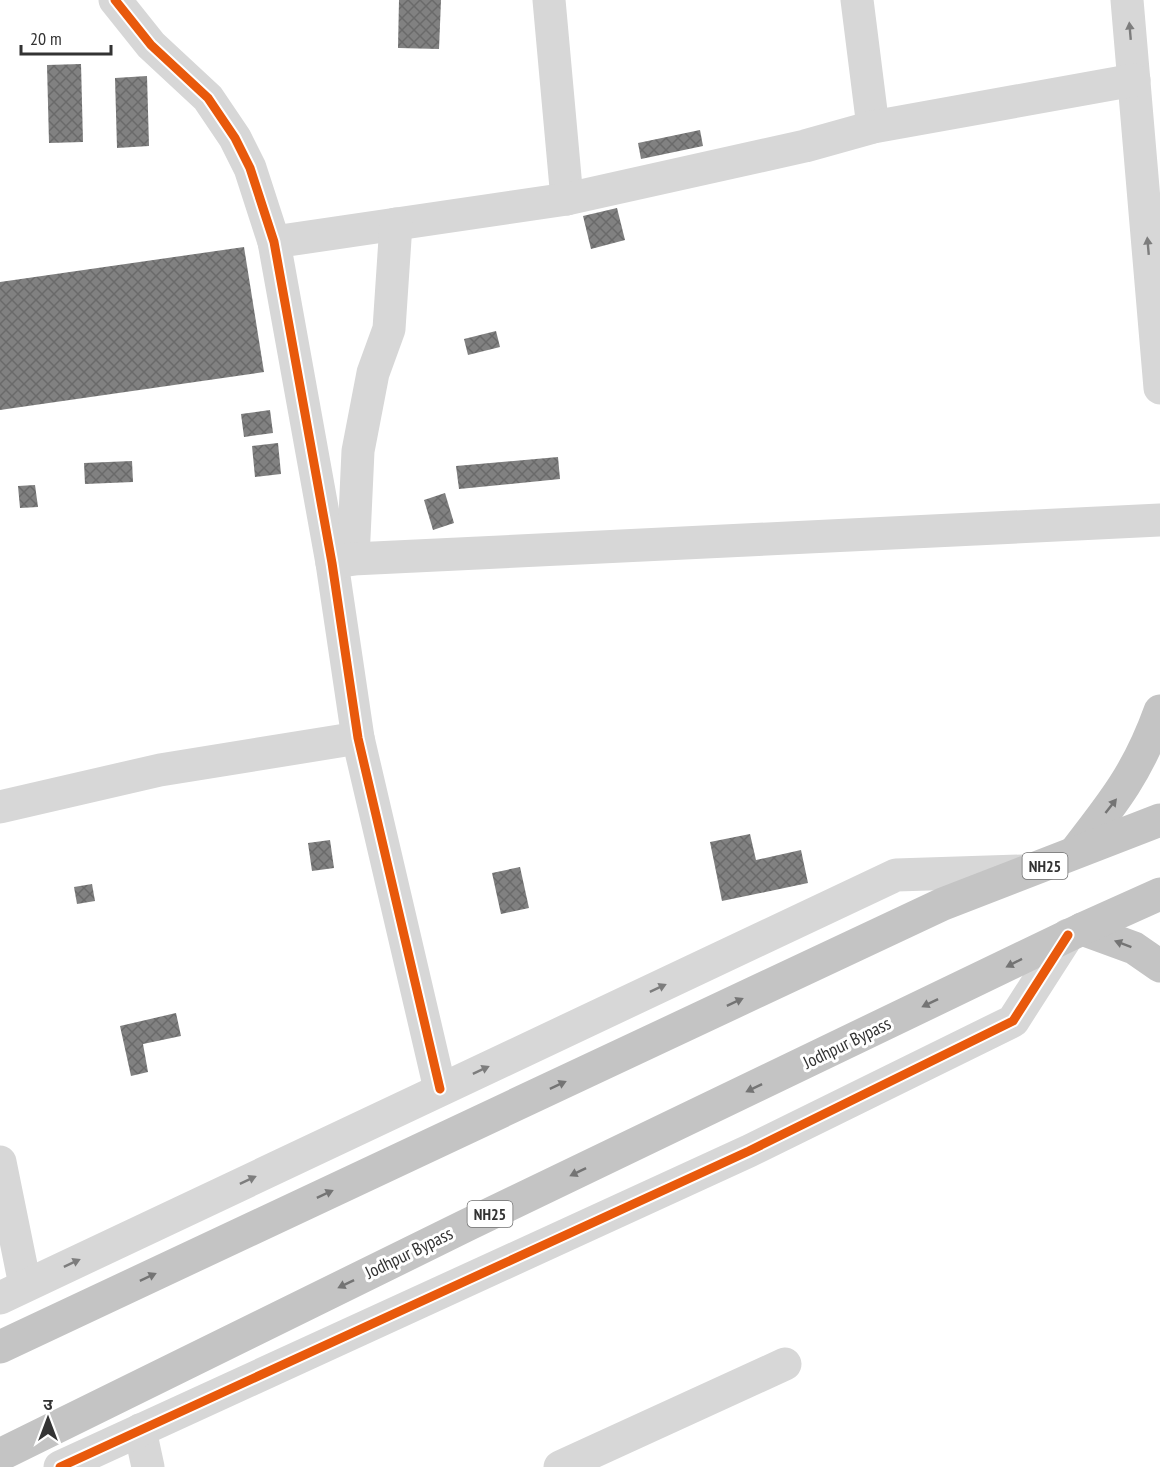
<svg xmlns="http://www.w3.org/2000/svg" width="1160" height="1467" font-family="'PT Sans Narrow','Noto Sans Devanagari',sans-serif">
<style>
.building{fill:url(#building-cross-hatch)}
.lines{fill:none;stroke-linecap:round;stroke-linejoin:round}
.minor{stroke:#d7d7d7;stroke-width:33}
.highway{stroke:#c4c4c4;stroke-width:33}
.cycleway-casing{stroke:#fff;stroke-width:13}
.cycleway{stroke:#e8590c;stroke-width:9}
.oneway{fill:#7d7d7d}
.oneway2{fill:#747474}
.labels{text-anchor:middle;stroke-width:6;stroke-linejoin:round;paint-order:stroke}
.shield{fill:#fff;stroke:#707070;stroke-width:1.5}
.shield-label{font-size:16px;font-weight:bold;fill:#333}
.street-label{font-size:18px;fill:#333;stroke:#fff}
</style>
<defs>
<pattern id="building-cross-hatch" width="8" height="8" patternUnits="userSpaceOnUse" patternTransform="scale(1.5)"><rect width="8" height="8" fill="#818181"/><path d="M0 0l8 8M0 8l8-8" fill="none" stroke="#6a6a6a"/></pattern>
</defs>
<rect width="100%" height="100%" fill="#fff"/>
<g class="building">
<path d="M399,0H441L439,49L398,48Z"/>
<path d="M81,64L83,142L49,143L47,65Z"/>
<path d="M147,76L149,146L117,148L115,78Z"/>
<path d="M700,130L703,146L641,159L638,143Z"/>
<path d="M617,208L625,240L591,249L583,216Z"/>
<path d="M244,247L264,372L0,410V282Z"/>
<path d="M496,331L500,347L468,355L464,339Z"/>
<path d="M270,410L273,433L244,437L241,414Z"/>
<path d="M278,443L281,474L255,477L252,446Z"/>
<path d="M558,457L560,479L459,489L456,466Z"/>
<path d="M132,461L133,482L85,484L84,463Z"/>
<path d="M35,485L38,507L20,508L18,486Z"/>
<path d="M445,493L454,523L433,530L424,500Z"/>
<path d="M750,834L756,860L801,850L808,883L722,901L710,842Z"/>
<path d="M330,840L334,868L312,871L308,843Z"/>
<path d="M520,867L529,908L501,914L492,873Z"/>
<path d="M92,884L95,901L77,904L74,887Z"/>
<path d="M176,1013L181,1036L143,1044L148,1072L131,1076L120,1026Z"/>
</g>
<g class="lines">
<g class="minor">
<path d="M115,0L151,45L208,98L235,138L250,168L274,242L332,563L358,738L440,1089"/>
<path d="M549,0L567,199"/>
<path d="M857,0L873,127"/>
<path d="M1127,0L1160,388"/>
<path d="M274,242L567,199L805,146L873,127L1134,80"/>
<path d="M353,559L358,451L373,373L389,329L396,224"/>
<path d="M332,563L353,559L1160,520"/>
<path d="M0,807L160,770L358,738"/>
<path d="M0,1162L25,1285"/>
<path d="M0,1298L896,875L1022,871"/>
<path d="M140,1430L148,1467"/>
<path d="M60,1467L749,1151L1013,1021L1068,935"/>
<path d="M560,1467L785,1364"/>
</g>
<g class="highway">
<path d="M1075,852C1114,802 1138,772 1160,711"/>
<path d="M1082,929L1134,948L1160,966"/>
<path d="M0,1347L943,904L1160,820"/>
<path d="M0,1455L467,1225L1082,929L1160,894"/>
</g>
<g class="cycleway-casing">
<g id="cycleway">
<path d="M115,0L151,45L208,98L235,138L250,168L274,242L332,563L358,738L440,1089"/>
<path d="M60,1467L749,1151L1013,1021L1068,935"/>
</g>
</g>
<use href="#cycleway" class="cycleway"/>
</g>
<defs><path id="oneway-solid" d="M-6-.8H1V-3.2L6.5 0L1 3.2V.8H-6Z" transform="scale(1.5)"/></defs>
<g class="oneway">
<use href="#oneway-solid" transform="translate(1130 31) rotate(-95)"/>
<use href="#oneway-solid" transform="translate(1148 246) rotate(-95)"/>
<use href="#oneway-solid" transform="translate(658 988) rotate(-25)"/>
<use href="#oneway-solid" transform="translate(481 1070) rotate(-25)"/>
<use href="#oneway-solid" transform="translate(248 1180) rotate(-25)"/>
<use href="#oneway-solid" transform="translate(72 1263) rotate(-25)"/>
</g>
<g class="oneway2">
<use href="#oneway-solid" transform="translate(1111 806) rotate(-52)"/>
<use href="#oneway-solid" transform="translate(1123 944) rotate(-159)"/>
<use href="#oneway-solid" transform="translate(1014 963) rotate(153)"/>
<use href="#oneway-solid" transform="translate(735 1002) rotate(-25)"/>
<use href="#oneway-solid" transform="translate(930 1003) rotate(154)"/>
<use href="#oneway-solid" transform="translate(558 1085) rotate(-25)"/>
<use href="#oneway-solid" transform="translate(754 1088) rotate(154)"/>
<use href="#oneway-solid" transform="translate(578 1172) rotate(154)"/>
<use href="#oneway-solid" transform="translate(325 1194) rotate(-25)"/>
<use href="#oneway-solid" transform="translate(148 1277) rotate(-25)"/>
<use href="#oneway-solid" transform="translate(346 1284) rotate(154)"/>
</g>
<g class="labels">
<g class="shield">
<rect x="1022.5" y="853" width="45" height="26" rx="4.5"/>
<rect x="467.5" y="1201" width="45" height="26" rx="4.5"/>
</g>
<g class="shield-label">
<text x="1045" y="872">NH25</text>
<text x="490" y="1220">NH25</text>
</g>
<g class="street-label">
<text transform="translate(847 1043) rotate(-26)" y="6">Jodhpur Bypass</text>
<text transform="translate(409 1253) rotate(-26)" y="6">Jodhpur Bypass</text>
</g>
</g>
<g transform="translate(48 1419)" stroke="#ffffff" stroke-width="4.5" paint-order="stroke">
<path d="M0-4.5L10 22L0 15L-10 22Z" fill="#333333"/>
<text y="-9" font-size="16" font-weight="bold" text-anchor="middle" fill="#333333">उ</text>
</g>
<path d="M21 45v9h90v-9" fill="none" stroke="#333333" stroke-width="3"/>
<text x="30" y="45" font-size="18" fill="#333333" stroke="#ffffff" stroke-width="4.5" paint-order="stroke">20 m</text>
</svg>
